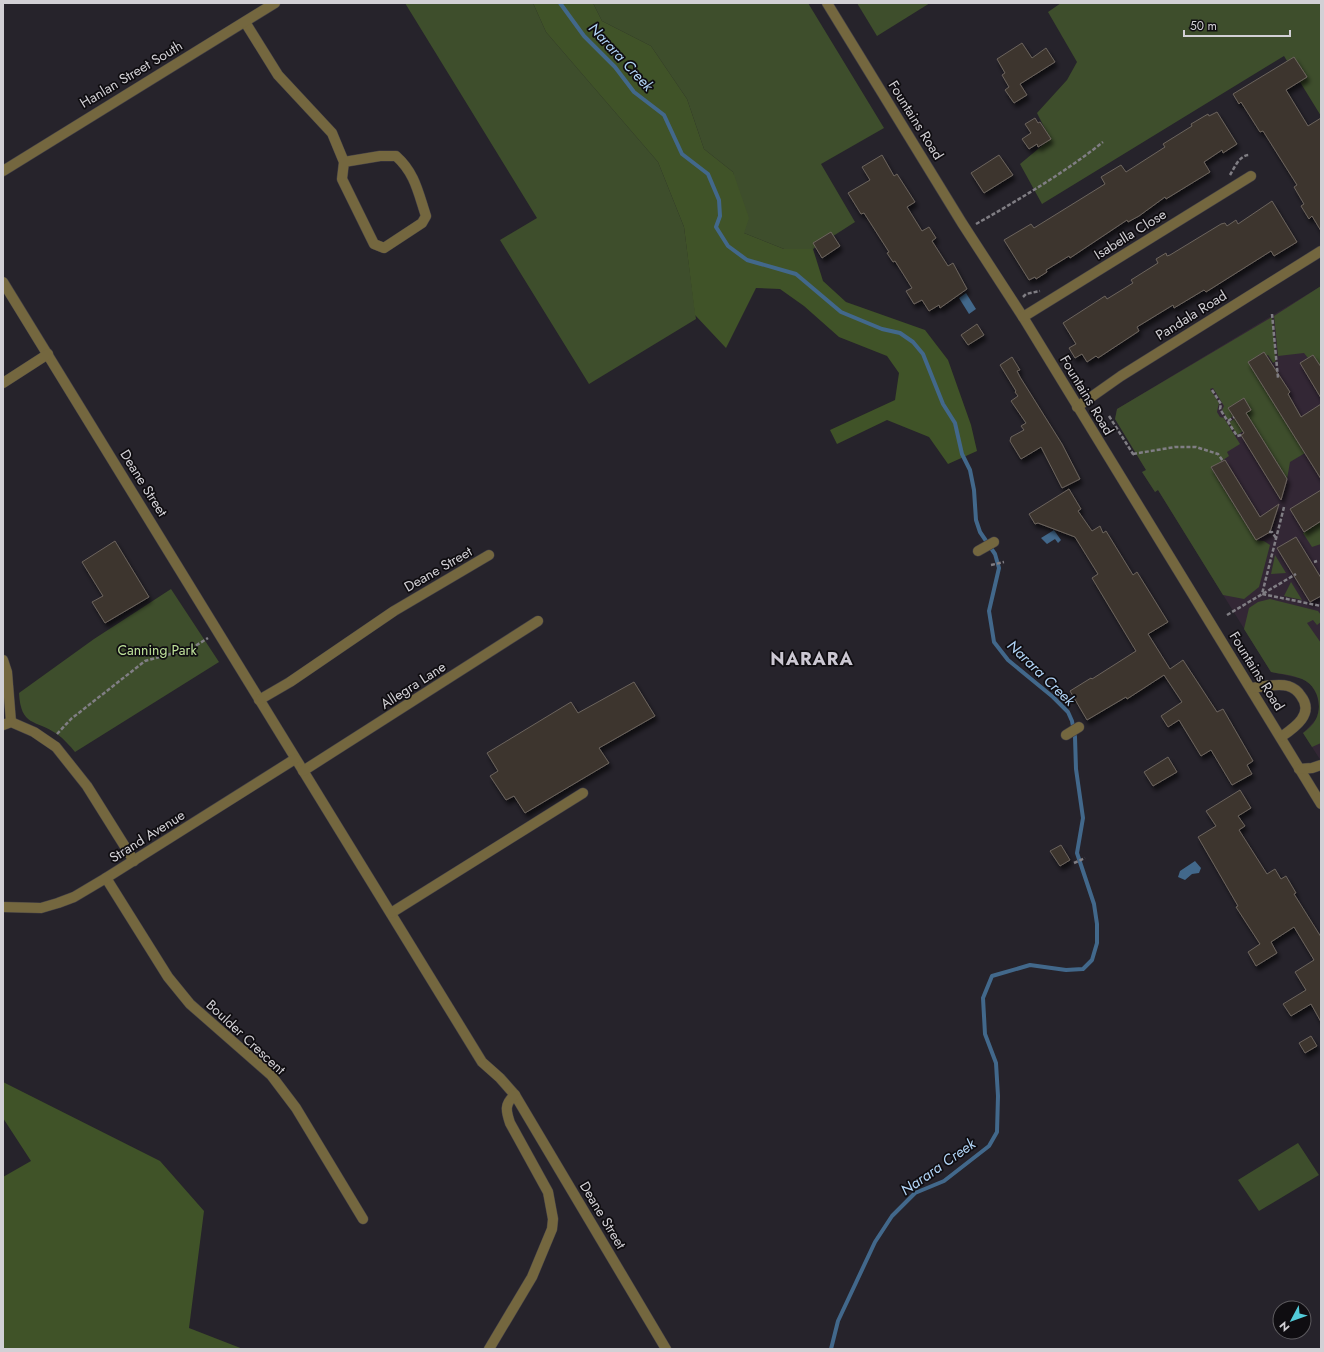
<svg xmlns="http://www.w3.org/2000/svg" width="1324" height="1352" font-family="Jost,sans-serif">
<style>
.education{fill:#332735}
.green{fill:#3e4e2c}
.forest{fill:#405328}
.water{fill:#42688b}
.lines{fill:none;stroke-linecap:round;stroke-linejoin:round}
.stream{stroke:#42688b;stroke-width:4}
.building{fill:#3c352f;stroke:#6c645d;filter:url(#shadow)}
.minor-casing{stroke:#423f46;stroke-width:11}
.path{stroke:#807e84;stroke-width:2.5;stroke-dasharray:4 2;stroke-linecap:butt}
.minor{stroke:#74673f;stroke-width:10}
.labels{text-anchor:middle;stroke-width:3.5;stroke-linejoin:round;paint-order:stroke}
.street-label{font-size:14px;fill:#d2d0d5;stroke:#0f0d11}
.park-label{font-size:14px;fill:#bfe29a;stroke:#0f0d11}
.water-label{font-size:15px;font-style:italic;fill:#b1d4f6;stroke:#0f0d11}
.district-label{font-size:18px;font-weight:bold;letter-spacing:1px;fill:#ccc8d2;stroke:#0f0d11}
</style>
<defs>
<filter id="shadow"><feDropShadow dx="2.5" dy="4.5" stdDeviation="2" flood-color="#0009"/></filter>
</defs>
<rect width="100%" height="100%" fill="#26232b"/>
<path class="education" d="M1321,286V761L1303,733L1317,718L1319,707L1317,695L1311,685L1303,679L1271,672L1158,490L1155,492L1142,472L1146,470L1115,419L1117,409Z"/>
<g class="green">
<path d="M405,3H533L546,32L658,162L684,227L696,319L589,384L500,240L537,218Z"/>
<path d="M593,3H808L884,128L821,164L855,222L813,249H784L744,233L733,172L704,149L687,99L651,46L602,21Z"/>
<path d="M857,3H930L877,36Z"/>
<path d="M1061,3H1321V116L1284,56L1042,204L1020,164L1050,139L1037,113L1067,80L1077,62L1048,12Z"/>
<path d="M1321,286V367L1313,355L1308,358L1304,353L1278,356L1274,316Z"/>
<path d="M1272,317L1276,361L1273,363L1268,355L1266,356L1264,352L1248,362L1305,453L1290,462L1287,479L1253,425L1237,435L1229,422L1251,410L1244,398L1228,408L1233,416L1228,420L1222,410L1224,406L1213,388L1210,389L1219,403L1217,412L1220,417L1224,418L1240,444L1227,452L1229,456L1211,468L1256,540L1264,541L1270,545L1259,587L1244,599L1223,595L1158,490L1155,492L1142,472L1146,470L1115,419L1117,409Z"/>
<path d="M1321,521V544L1312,547L1303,533Z"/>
<path d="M1275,555L1286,573L1271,574Z"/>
<path d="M1291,582L1302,600L1284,596Z"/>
<path d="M171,589L219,662L75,752C70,746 64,739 57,734C35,719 21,727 19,693L94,639Z"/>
<path d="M1270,599L1318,611L1321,615V622L1317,625L1313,620L1307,623L1321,643V743L1312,747L1303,733C1308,729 1313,725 1316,719C1323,705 1317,685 1302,679C1292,675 1281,674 1271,672L1244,629L1249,608L1258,602Z"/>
<path d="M1298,1143L1319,1175L1259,1211L1238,1180Z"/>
</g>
<g class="forest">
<path d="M533,3H593L602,21L651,46L687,99L704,149L733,172L749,218L744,233L784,249H813L823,281L846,302L925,330L948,360L971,425L977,451L948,464L929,437L887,420L837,444L830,430L895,400L899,373L887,356L839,337L804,306L780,289L756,288L726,348L695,315L684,227L658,162L546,32Z"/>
<path d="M3,1082L160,1161L204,1211L189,1328L243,1349H3V1177L31,1161L3,1118Z"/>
</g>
<g class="water">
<path d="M966,293L976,309L969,314L959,298Z"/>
<path d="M1054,530L1061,540L1058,543L1055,539L1047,544L1041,538Z"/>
<path d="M1195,861L1201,868L1199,873L1192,874L1185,880L1178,877L1180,871Z"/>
</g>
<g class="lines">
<path class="stream" d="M560,3L584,36L615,67L634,92L664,115L682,154L708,174L719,200L720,216L716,227L728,246L747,260L796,274L841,312L882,329L900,333L913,342L923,354L943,404L955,423L962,454L970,470L974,490L976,520L980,532L995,554L999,568L989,611L994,642L1008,660L1053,697L1068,712L1072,721L1075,737L1076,769L1083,818L1077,853L1094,904L1097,924V943L1092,960L1083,969L1066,970L1030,965L992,976L983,998L985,1034L996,1063L998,1096L997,1132L989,1146L944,1181L915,1193L892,1216L875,1242L838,1321L831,1349"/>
</g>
<g class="building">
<path d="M1022,43L1032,58L1046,48L1055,62L1020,84L1027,95L1014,103L1005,90L1009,87L1002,75L1005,73L997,59Z"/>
<path d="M1294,57L1307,77L1286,90L1308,126L1321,118V231L1312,216L1309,219L1301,206L1304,204L1294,187L1297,185L1263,131L1260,132L1241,102L1239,104L1233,94Z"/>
<path d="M1217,112L1237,144L1223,153L1222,150L1204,162L1210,172L1166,199L1165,197L1139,216L1128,222L1127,220L1070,258L1069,256L1046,270L1047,272L1036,279L1035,277L1029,280L1004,240L1031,224L1034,228L1105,184L1101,177L1121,165L1126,172L1165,147L1163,144L1192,126L1191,124L1208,114L1209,116Z"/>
<path d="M1035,118L1038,123L1040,122L1051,139L1038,147L1037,144L1029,149L1022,139L1031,133L1025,124Z"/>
<path d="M882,155L894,176L897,174L915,202L907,207L922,231L929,227L936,238L932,241L948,266L953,263L967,289L940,308L939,305L929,311L922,300L914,304L906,291L912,288L895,261L893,262L887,253L889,252L864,213L861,214L848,193L870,180L862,167Z"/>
<path d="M999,155L1013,175L984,193L971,173Z"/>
<path d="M1272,201L1297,242L1274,256L1271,251L1206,292L1204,290L1174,308L1173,305L1137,327L1139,331L1098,358L1096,356L1087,362L1082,354L1075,358L1069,348L1076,344L1063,323L1105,296L1107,299L1133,283L1131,280L1158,263L1156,259L1166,253L1167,256L1170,255L1221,224L1225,223L1227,226L1236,220L1238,224Z"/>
<path d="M831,232L840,246L822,258L813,243Z"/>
<path d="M977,324L984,335L968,345L961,335Z"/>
<path d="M1264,352L1290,392L1288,394L1301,417L1321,404V479L1248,362Z"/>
<path d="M1313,355L1321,367V398L1300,363Z"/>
<path d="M1012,357L1020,370L1017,371L1020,377L1062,444L1080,479L1062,488L1041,447L1021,459L1010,441L1011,437L1024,430L1021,426L1026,423L1011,401L1018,396L1015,392L1016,391L1000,365Z"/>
<path d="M1244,398L1251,410L1246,413L1287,479L1281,500L1241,435L1244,433L1228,408Z"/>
<path d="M1225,460L1260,517L1279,504L1270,532L1256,540L1211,467Z"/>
<path d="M1069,489L1081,509L1078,511L1092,531L1100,526L1103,533L1106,531L1133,575L1137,572L1168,622L1148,634L1170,669L1183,660L1217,712L1223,709L1253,761L1247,765L1252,774L1232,785L1211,750L1201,756L1179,720L1168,727L1161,716L1182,702L1164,675L1127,699L1126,697L1087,720L1070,691L1091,678L1092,679L1136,651L1092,578L1098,574L1075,537L1038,523L1035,524L1029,514Z"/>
<path d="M1321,490V521L1304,532L1290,509Z"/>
<path d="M1296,537L1321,578V596L1310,602L1277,548Z"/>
<path d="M115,541L149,597L105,623L92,602L103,596L82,562Z"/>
<path d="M634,682L655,716L599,748L609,763L525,813L514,796L506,800L490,776L498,771L487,753L571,702L578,713Z"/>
<path d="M1168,757L1177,772L1153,786L1144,772Z"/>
<path d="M1240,790L1251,808L1238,816L1245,826L1239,830L1267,874L1275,869L1281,879L1286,876L1296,893L1294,894L1321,937V1022L1311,1004L1291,1016L1283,1004L1306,990L1295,972L1314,960L1294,927L1271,942L1277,953L1256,966L1248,952L1260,944L1236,907L1238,906L1198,837L1216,826L1206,811Z"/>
<path d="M1061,845L1070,860L1060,866L1050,851Z"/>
<path d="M1311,1036L1317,1046L1305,1053L1299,1043Z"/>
</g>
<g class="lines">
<g class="minor-casing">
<g id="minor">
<path d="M827,3L962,223L1023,317L1321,804"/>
<path d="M245,22L278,75L332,133L344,162L342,179L374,244L384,248L422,223L426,216C418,192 415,173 396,156H380L344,162"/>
<path d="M3,171L275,3"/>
<path d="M3,282L482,1062L500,1078L515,1095L666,1349"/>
<path d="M1023,317L1251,176"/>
<path d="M3,383L48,354"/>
<path d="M1077,407L1121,376L1321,251"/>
<path d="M978,551L994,542"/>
<path d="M3,660L7,672L11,722"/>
<path d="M1251,688C1262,687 1277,683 1288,686C1294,688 1298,691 1301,696C1315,714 1294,728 1281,737"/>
<path d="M259,700L290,682L394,611L489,555"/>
<path d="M3,725L11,722L34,732L56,747L87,786L134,861"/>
<path d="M1066,735L1079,727"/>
<path d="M1299,769L1312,768L1321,765"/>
<path d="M303,771L538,621"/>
<path d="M106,878L168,977L190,1004L271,1075L296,1108L363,1219"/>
<path d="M3,907L41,908L58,903L74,897L106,878L295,759"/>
<path d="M391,913L583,793"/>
<path d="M489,1349L532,1277L552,1229L553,1219L548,1192L510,1123C506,1111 504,1104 515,1095"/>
</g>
</g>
<g class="path">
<path d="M1230,175C1235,167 1239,155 1250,155"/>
<path d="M976,224C1020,199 1064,173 1103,142"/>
<path d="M1023,297L1026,294L1040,291"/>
<path d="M1272,314L1278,378"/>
<path d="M1212,390L1221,404L1220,409L1237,436L1241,435"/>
<path d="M1109,416L1133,454L1131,456"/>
<path d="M1228,421L1234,417"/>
<path d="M1133,454L1175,447H1196L1218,454L1223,461"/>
<path d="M1284,507L1262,594L1321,606"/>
<path d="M1269,532H1272L1276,538"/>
<path d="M1314,562L1317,561"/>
<path d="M991,565L1004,562"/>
<path d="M1227,615L1296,574"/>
<path d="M57,734L71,719L145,661L192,648L208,638"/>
<path d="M1074,863L1085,858"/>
</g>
<use href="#minor" class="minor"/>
</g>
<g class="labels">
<g class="street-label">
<text transform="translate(131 74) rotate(-31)" y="5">Hanlan Street South</text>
<text transform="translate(916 120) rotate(58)" y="5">Fountains Road</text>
<text transform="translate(1130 234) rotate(-32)" y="5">Isabella Close</text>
<text transform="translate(1191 315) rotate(-32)" y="5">Pandala Road</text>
<text transform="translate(1087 395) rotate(59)" y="5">Fountains Road</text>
<text transform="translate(144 483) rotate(58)" y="5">Deane Street</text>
<text transform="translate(438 569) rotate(-30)" y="5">Deane Street</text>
<text transform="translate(1257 671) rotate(58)" y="5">Fountains Road</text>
<text transform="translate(413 685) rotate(-33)" y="5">Allegra Lane</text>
<text transform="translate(147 836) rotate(-32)" y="5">Strand Avenue</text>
<text transform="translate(246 1037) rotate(43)" y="5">Boulder Crescent</text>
<text transform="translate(603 1215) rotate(59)" y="5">Deane Street</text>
</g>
<g class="park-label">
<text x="157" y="655">Canning Park</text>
</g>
<g class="water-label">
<text transform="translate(621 57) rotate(47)" y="5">Narara Creek</text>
<text transform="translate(1041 673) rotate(44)" y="5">Narara Creek</text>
<text transform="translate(938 1167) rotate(-35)" y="5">Narara Creek</text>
</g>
<g class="district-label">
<text x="812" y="665">NARARA</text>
</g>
</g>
<rect width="1324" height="1352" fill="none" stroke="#d2d0d5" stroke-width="8"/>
<g transform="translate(1292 1320) rotate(229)"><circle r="19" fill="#0f0d11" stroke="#5d5b5f"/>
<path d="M0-3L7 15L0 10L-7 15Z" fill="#52cbd9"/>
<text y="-6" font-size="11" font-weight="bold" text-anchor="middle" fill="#d2d0d5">N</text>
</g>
<path d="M1184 30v6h106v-6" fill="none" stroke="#d2d0d5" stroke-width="2"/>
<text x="1190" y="30" font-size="12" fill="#d2d0d5" stroke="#0f0d11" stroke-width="3" paint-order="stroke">50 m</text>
</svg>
